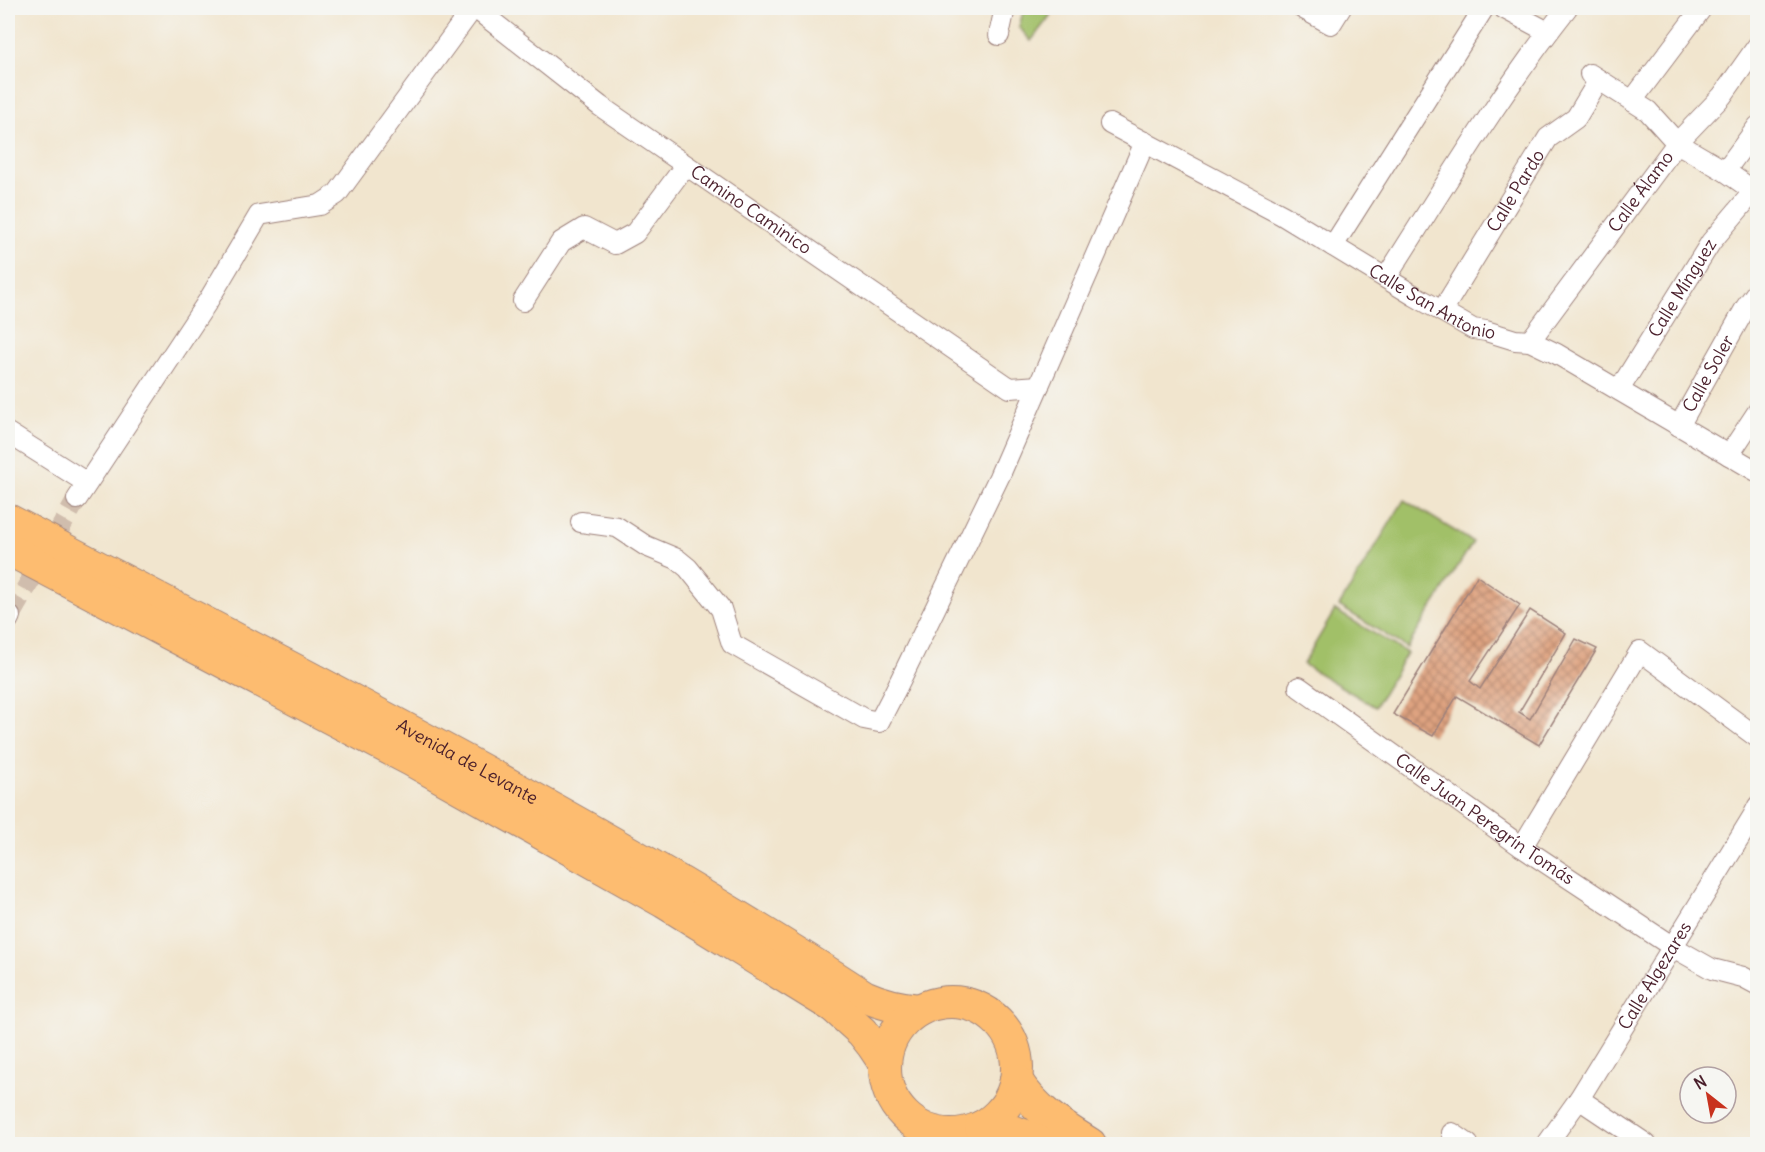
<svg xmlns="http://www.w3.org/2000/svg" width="1765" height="1152" font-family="Delius,sans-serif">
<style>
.park{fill:#a1c068;stroke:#76704a;stroke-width:1.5}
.building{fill:url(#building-cross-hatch)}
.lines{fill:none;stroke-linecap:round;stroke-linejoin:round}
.street-tunnel{stroke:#d0bdad;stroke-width:20;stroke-dasharray:20 10;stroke-linecap:butt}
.street-casing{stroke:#9e827c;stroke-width:22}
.primary-casing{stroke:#9e827c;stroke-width:34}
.street{stroke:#fff;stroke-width:20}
.primary{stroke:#fdbc6f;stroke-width:32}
.labels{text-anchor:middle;stroke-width:6;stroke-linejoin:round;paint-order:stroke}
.street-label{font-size:18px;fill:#4a1f2b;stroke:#f6f6f2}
</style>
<defs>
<pattern id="building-cross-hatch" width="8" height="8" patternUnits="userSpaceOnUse" patternTransform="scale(1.5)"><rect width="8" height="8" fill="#dea380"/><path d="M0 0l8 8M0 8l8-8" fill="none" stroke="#b68469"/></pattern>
</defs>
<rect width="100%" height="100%" fill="#f6f6f2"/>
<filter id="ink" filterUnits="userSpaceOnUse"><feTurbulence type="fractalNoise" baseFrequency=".0167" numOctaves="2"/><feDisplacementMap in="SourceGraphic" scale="12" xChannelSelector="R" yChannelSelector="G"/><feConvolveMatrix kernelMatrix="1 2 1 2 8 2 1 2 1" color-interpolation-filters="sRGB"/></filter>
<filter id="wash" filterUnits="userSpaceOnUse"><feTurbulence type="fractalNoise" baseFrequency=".008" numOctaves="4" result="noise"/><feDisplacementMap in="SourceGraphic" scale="24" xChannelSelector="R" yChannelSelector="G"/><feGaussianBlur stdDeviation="1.35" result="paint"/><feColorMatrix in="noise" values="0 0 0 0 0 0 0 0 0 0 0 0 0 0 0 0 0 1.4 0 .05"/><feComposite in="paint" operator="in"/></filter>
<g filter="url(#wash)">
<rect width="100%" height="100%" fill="#f1e5ce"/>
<g class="park">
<path d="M1024,8H1056L1031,41L1019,27Z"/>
<path d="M1404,500L1473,542L1407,648L1339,606Z"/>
<path d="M1335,610L1407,653L1375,707L1303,664Z"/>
</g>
<g id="blocks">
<path class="building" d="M1477,576L1520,605L1470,681L1480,689L1530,610L1566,633L1519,712L1530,719L1576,639L1597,649L1539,745L1457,696L1433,736L1393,714Z"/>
</g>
</g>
<g filter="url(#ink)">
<use href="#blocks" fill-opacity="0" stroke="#9e827c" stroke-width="1.5"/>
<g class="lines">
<path class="street-tunnel" d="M10,616L77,499"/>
<g class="street-casing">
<g id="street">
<path id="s1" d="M475,8L600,106L1010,388L1039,386"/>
<path d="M1302,8L1331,24L1341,8"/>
<path d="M1503,8L1548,32"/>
<path d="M999,35L1005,8"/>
<path d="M1590,74L1648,111L1677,143L1725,171L1758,194"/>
<path d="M1632,101L1702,8"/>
<path id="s2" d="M1110,124L1282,215L1415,296L1473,329L1486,331L1515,340L1530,341L1557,354L1758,472"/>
<path d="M1725,171L1758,126"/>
<path d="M1333,246L1484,8"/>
<path d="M1386,278C1444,187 1500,93 1567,8"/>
<path d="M523,301L561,242L584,228L615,244L635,233L685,166"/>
<path id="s3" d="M1442,311L1548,138L1576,118L1599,80"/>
<path id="s4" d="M1530,341L1677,143L1722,96L1758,45"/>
<path id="s5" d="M1619,390L1711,242L1754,191"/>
<path id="s6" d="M1679,426L1746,307L1758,290"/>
<path d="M8,433L87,483"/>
<path d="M1729,455L1758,411"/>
<path d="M77,499L208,301L259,215L320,205L337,194L473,8"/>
<path d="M581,522L617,527L646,546L677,559L688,568L721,609L732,644L864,719L879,722L897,687L999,477L1145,142"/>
<path d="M8,620L10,616"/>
<path id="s7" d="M1299,687L1522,847L1673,947L1712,969L1743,977L1758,985"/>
<path d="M1522,847L1640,651L1758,738"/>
<path d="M1579,1099L1646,1144"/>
<path d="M1452,1133L1468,1144"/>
<path id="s8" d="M1547,1144L1579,1099L1753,816L1758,806"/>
</g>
</g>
<g class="primary-casing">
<g id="primary">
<path id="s9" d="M8,520C297,672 590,817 864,996C882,1004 899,1008 919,1010"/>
<path d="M8,549L411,760L664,902L834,1007L862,1032L873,1046L885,1064"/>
<circle cx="951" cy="1068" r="66"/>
<path d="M1016,1080C1034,1109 1061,1126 1090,1144"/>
<path d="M981,1127C1003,1127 1023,1133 1042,1144"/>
</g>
</g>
<use href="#street" class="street"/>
<use href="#primary" class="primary"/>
</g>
</g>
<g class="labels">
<g class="street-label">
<text dy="6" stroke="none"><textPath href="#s3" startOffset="141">Calle Pardo</textPath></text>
<text dy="6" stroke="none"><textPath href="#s4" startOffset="186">Calle Álamo</textPath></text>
<text dy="6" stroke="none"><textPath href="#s1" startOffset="342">Camino Caminico</textPath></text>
<text dy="6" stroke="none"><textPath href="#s5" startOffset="120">Calle Mínguez</textPath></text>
<text dy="6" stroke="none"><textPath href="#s2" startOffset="369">Calle San Antonio</textPath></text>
<text dy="6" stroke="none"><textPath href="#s6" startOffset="60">Calle Soler</textPath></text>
<text dy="6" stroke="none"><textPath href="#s9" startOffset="519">Avenida de Levante</textPath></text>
<text dy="6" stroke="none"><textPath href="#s7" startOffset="228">Calle Juan Peregrín Tomás</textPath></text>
<text dy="6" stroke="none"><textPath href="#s8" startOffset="200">Calle Algezares</textPath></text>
</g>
</g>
<rect width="1765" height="1152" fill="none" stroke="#f6f6f2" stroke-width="30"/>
<g transform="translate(1708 1095) rotate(329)"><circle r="28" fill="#f6f6f2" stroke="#b1a0a2" stroke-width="1.5"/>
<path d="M0-4.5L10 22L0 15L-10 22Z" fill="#c8321e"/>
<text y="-9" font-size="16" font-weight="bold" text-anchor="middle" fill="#4a1f2b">N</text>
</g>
</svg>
